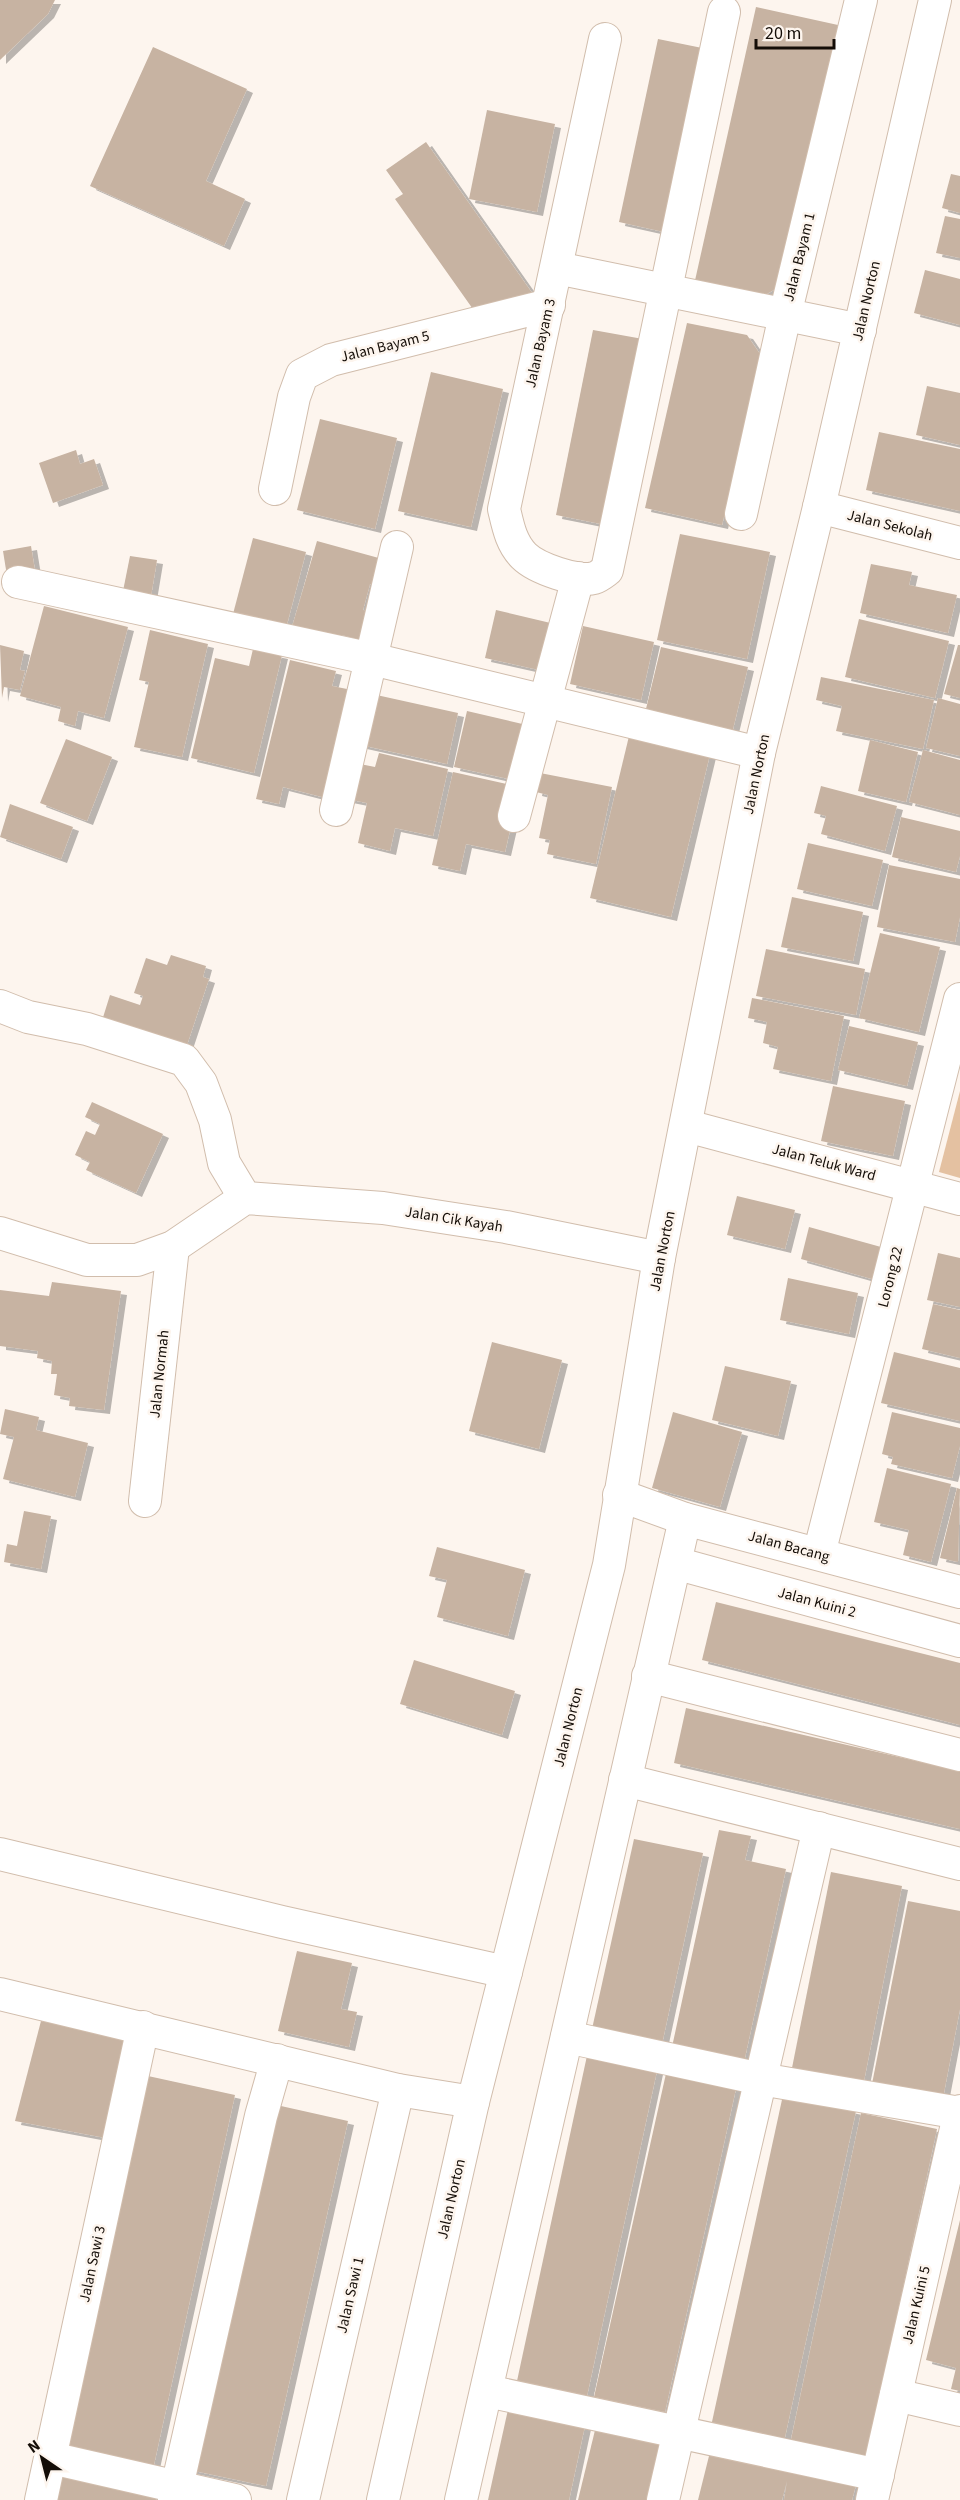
<svg xmlns="http://www.w3.org/2000/svg" width="960" height="2500" font-family="'Source Sans 3',sans-serif">
<style>
.green{fill:#e4c1a1}
.building{fill:#c7b3a2;filter:url(#shadow)}
.lines{fill:none;stroke-linecap:round;stroke-linejoin:round}
.minor-casing{stroke:#d1bdac;stroke-width:34}
.minor{stroke:#fff;stroke-width:32}
.labels{text-anchor:middle;stroke-width:5;stroke-linejoin:round;paint-order:stroke}
.street-label{font-size:15px;fill:#140d07;stroke:#fdf5ee}
</style>
<defs>
<filter id="shadow"><feDropShadow dx="6" dy="4" stdDeviation="0" flood-color="#0004"/></filter>
</defs>
<rect width="100%" height="100%" fill="#fdf5ee"/>
<path class="green" d="M960,1091V1178L939,1172Z"/>
<g class="building">
<path d="M0,0H55L48,14L0,60Z"/>
<path d="M756,7L838,25L779,287L756,300L694,285Z"/>
<path d="M658,39L712,50L673,234L619,222Z"/>
<path d="M153,47L247,89L206,181L245,199L224,246L90,186Z"/>
<path d="M487,110L555,124L537,212L469,199Z"/>
<path d="M426,142L537,300L475,312L395,199L403,194L386,170Z"/>
<path d="M951,174L960,176V213L942,208Z"/>
<path d="M945,216L960,219V258L936,253Z"/>
<path d="M925,270L960,279V325L914,313Z"/>
<path d="M687,323L747,335L762,357L722,525L645,508Z"/>
<path d="M593,330L643,339L606,525L556,515Z"/>
<path d="M431,372L503,389L471,527L398,511Z"/>
<path d="M927,386L960,393V445L916,435Z"/>
<path d="M320,419L397,438L375,529L297,510Z"/>
<path d="M879,432L960,449V511L866,490Z"/>
<path d="M76,450L80,464L94,459L103,485L53,503L39,463Z"/>
<path d="M680,534L770,552L747,659L657,640Z"/>
<path d="M253,538L306,552L286,628L233,614Z"/>
<path d="M317,541L386,560L379,587L370,584L363,610L372,612L364,641L342,635L339,647L290,634Z"/>
<path d="M31,546L35,571L7,576L3,551Z"/>
<path d="M130,556L157,560L151,596L123,591Z"/>
<path d="M871,564L912,572L909,585L957,595L948,633L860,613Z"/>
<path d="M44,606L128,627L104,718L78,711L75,726L58,721L61,707L20,696Z"/>
<path d="M496,610L559,625L548,672L485,658Z"/>
<path d="M859,619L949,641L935,698L845,677Z"/>
<path d="M583,626L654,642L641,700L570,684Z"/>
<path d="M150,630L208,644L182,757L134,747L149,682L139,680Z"/>
<path d="M0,645L24,651L20,670L25,671L20,690L4,687L2,698Z"/>
<path d="M958,645H960V698L944,694Z"/>
<path d="M661,647L748,667L732,733L645,713Z"/>
<path d="M253,649L282,655L254,773L191,758L215,658L249,666Z"/>
<path d="M290,660L336,671L332,686L352,690L326,798L283,787L279,804L256,799Z"/>
<path d="M821,677L934,700L923,749L836,731L842,706L816,700Z"/>
<path d="M372,694L458,713L447,764L361,745Z"/>
<path d="M938,698L960,704V756L926,748Z"/>
<path d="M467,711L531,726L518,781L454,767Z"/>
<path d="M630,732L711,750L671,917L590,898Z"/>
<path d="M66,739L112,757L87,821L40,803Z"/>
<path d="M870,740L918,752L906,802L858,791Z"/>
<path d="M923,750L960,760V815L909,802Z"/>
<path d="M379,753L448,769L433,836L395,828L390,851L358,843L367,803L347,799L355,763L375,767Z"/>
<path d="M453,772L520,787L505,852L466,844L460,871L432,865Z"/>
<path d="M540,773L612,787L596,864L547,854L550,840L539,838L548,795L536,792Z"/>
<path d="M821,786L897,806L885,851L821,834L826,816L814,813Z"/>
<path d="M10,804L73,827L61,859L0,837Z"/>
<path d="M901,817L960,831V856L956,872L892,857Z"/>
<path d="M808,843L883,860L872,906L797,889Z"/>
<path d="M889,865L960,879V917L955,942L877,927Z"/>
<path d="M792,897L863,912L853,961L781,947Z"/>
<path d="M880,933L940,947L919,1032L859,1018Z"/>
<path d="M766,949L865,969L856,1015L756,996Z"/>
<path d="M171,955L206,966L203,977L209,979L184,1054L100,1027L110,995L140,1005L143,996L134,993L146,958L167,965Z"/>
<path d="M752,998L844,1016L831,1081L773,1069L778,1047L763,1043L767,1022L748,1018Z"/>
<path d="M849,1026L918,1042L907,1086L838,1070Z"/>
<path d="M833,1086L905,1101L893,1156L821,1141Z"/>
<path d="M92,1102L163,1134L136,1193L86,1170L90,1162L75,1155L86,1131L95,1135L100,1124L85,1117Z"/>
<path d="M737,1196L795,1210L785,1249L727,1235Z"/>
<path d="M809,1227L881,1247L872,1279L801,1259Z"/>
<path d="M938,1253L960,1258V1307L927,1300Z"/>
<path d="M788,1278L858,1293L849,1334L780,1320Z"/>
<path d="M52,1282L121,1291L104,1410L69,1406L70,1398L54,1395L57,1374H51L52,1361L37,1358L38,1351L0,1346V1290L49,1296Z"/>
<path d="M933,1304L960,1310V1358L922,1349Z"/>
<path d="M492,1342L562,1360L539,1449L469,1431Z"/>
<path d="M894,1352L960,1368V1421L881,1403Z"/>
<path d="M725,1366L791,1381L778,1436L712,1420Z"/>
<path d="M5,1409L39,1417L36,1430L88,1443L75,1497L3,1479L14,1437L0,1434Z"/>
<path d="M673,1412L742,1432L720,1507L652,1488Z"/>
<path d="M892,1412L960,1428V1446L952,1478L891,1464L893,1457L882,1454Z"/>
<path d="M887,1468L951,1484L931,1562L903,1555L909,1530L874,1522Z"/>
<path d="M957,1488L960,1489L958,1562L940,1558Z"/>
<path d="M24,1511L51,1516L41,1569L4,1562L7,1544L17,1546Z"/>
<path d="M437,1547L525,1570L508,1636L437,1617L447,1580L429,1576Z"/>
<path d="M716,1602L960,1663V1725L702,1660Z"/>
<path d="M414,1660L515,1691L502,1735L400,1704Z"/>
<path d="M686,1708L960,1771V1829L674,1763Z"/>
<path d="M719,1830L751,1836L745,1860L786,1869L744,2062L672,2047Z"/>
<path d="M634,1839L703,1853L662,2044L592,2029Z"/>
<path d="M831,1872L902,1886L863,2086L791,2073Z"/>
<path d="M908,1901L960,1911V2009L942,2103L871,2089Z"/>
<path d="M297,1951L352,1963L341,2009L357,2012L349,2047L278,2031Z"/>
<path d="M41,2021L130,2039L106,2138L15,2121Z"/>
<path d="M588,2051L658,2066L587,2396L517,2381Z"/>
<path d="M667,2069L737,2084L665,2412L594,2397Z"/>
<path d="M148,2076L235,2095L153,2469L65,2451Z"/>
<path d="M783,2095L856,2111L783,2446L710,2431Z"/>
<path d="M272,2104L348,2121L266,2486L190,2470Z"/>
<path d="M861,2113L937,2129L866,2459L790,2444Z"/>
<path d="M960,2220V2391L951,2389L956,2368L926,2360Z"/>
<path d="M509,2405L586,2421L569,2500H488Z"/>
<path d="M597,2422L664,2438L648,2500H578Z"/>
<path d="M711,2448L857,2481L852,2500H784L787,2481L782,2500H698Z"/>
<path d="M58,2475L157,2496L156,2500H53Z"/>
</g>
<g class="lines">
<g class="minor-casing">
<g id="minor">
<path d="M605,39L504,509C508,526 511,543 524,556C536,568 578,583 594,578C598,577 603,573 607,570L724,12"/>
<path d="M557,268L860,330"/>
<path d="M275,489L294,397L302,375L331,360L549,305"/>
<path d="M819,507L960,543"/>
<path d="M741,514L785,315L861,0"/>
<path d="M18,582L372,659L759,753"/>
<path d="M336,810L397,547"/>
<path d="M514,816L578,578"/>
<path d="M0,1006L28,1017L87,1029L184,1060L201,1083L215,1120L224,1163L245,1198"/>
<path d="M687,1126L960,1199"/>
<path d="M0,1233L87,1260H137L173,1247L245,1198L383,1208L506,1227L659,1258"/>
<path d="M619,1495L685,1519L960,1592"/>
<path d="M145,1501L173,1247"/>
<path d="M819,1554L960,999"/>
<path d="M675,1563L960,1641"/>
<path d="M648,1676L960,1755"/>
<path d="M625,1780L960,1864"/>
<path d="M0,1854L282,1922L506,1972"/>
<path d="M0,1994L398,2090L473,2102"/>
<path d="M567,2037L761,2079L960,2113"/>
<path d="M487,2391L878,2475"/>
<path d="M896,2395L960,2410"/>
<path d="M51,2458L235,2500"/>
<path d="M41,2500L143,2027"/>
<path d="M174,2500L261,2116L277,2060"/>
<path d="M303,2500L398,2090"/>
<path d="M383,2500L473,2102L609,1565L659,1258L759,753L819,507L935,0"/>
<path d="M461,2500L685,1519"/>
<path d="M663,2500L819,1828"/>
<path d="M872,2500L960,2111"/>
</g>
</g>
<use href="#minor" class="minor"/>
</g>
<g class="labels">
<g class="street-label">
<text transform="translate(799 257) rotate(-76)" y="5">Jalan Bayam 1</text>
<text transform="translate(866 301) rotate(-77)" y="5">Jalan Norton</text>
<text transform="translate(540 343) rotate(-77)" y="5">Jalan Bayam 3</text>
<text transform="translate(385 346) rotate(-14)" y="5">Jalan Bayam 5</text>
<text transform="translate(890 525) rotate(14)" y="5">Jalan Sekolah</text>
<text transform="translate(756 774) rotate(-78)" y="5">Jalan Norton</text>
<text transform="translate(824 1162) rotate(15)" y="5">Jalan Teluk Ward</text>
<text transform="translate(454 1219) rotate(9)" y="5">Jalan Cik Kayah</text>
<text transform="translate(662 1251) rotate(-79)" y="5">Jalan Norton</text>
<text transform="translate(890 1277) rotate(-76)" y="5">Lorong 22</text>
<text transform="translate(159 1374) rotate(-84)" y="5">Jalan Normah</text>
<text transform="translate(789 1546) rotate(15)" y="5">Jalan Bacang</text>
<text transform="translate(817 1602) rotate(15)" y="5">Jalan Kuini 2</text>
<text transform="translate(568 1727) rotate(-76)" y="5">Jalan Norton</text>
<text transform="translate(451 2199) rotate(-77)" y="5">Jalan Norton</text>
<text transform="translate(92 2264) rotate(-78)" y="5">Jalan Sawi 3</text>
<text transform="translate(350 2295) rotate(-77)" y="5">Jalan Sawi 1</text>
<text transform="translate(916 2305) rotate(-77)" y="5">Jalan Kuini 5</text>
</g>
</g>
<g transform="translate(42 2458) rotate(325)" stroke="#fdf5ee" stroke-width="4.5" paint-order="stroke">
<path d="M0-4.5L10 22L0 15L-10 22Z" fill="#140d07"/>
<text y="-9" font-size="16" font-weight="bold" text-anchor="middle" fill="#140d07">N</text>
</g>
<path d="M756 39v9h78v-9" fill="none" stroke="#140d07" stroke-width="3"/>
<text x="765" y="39" font-size="18" fill="#140d07" stroke="#fdf5ee" stroke-width="4.5" paint-order="stroke">20 m</text>
</svg>
